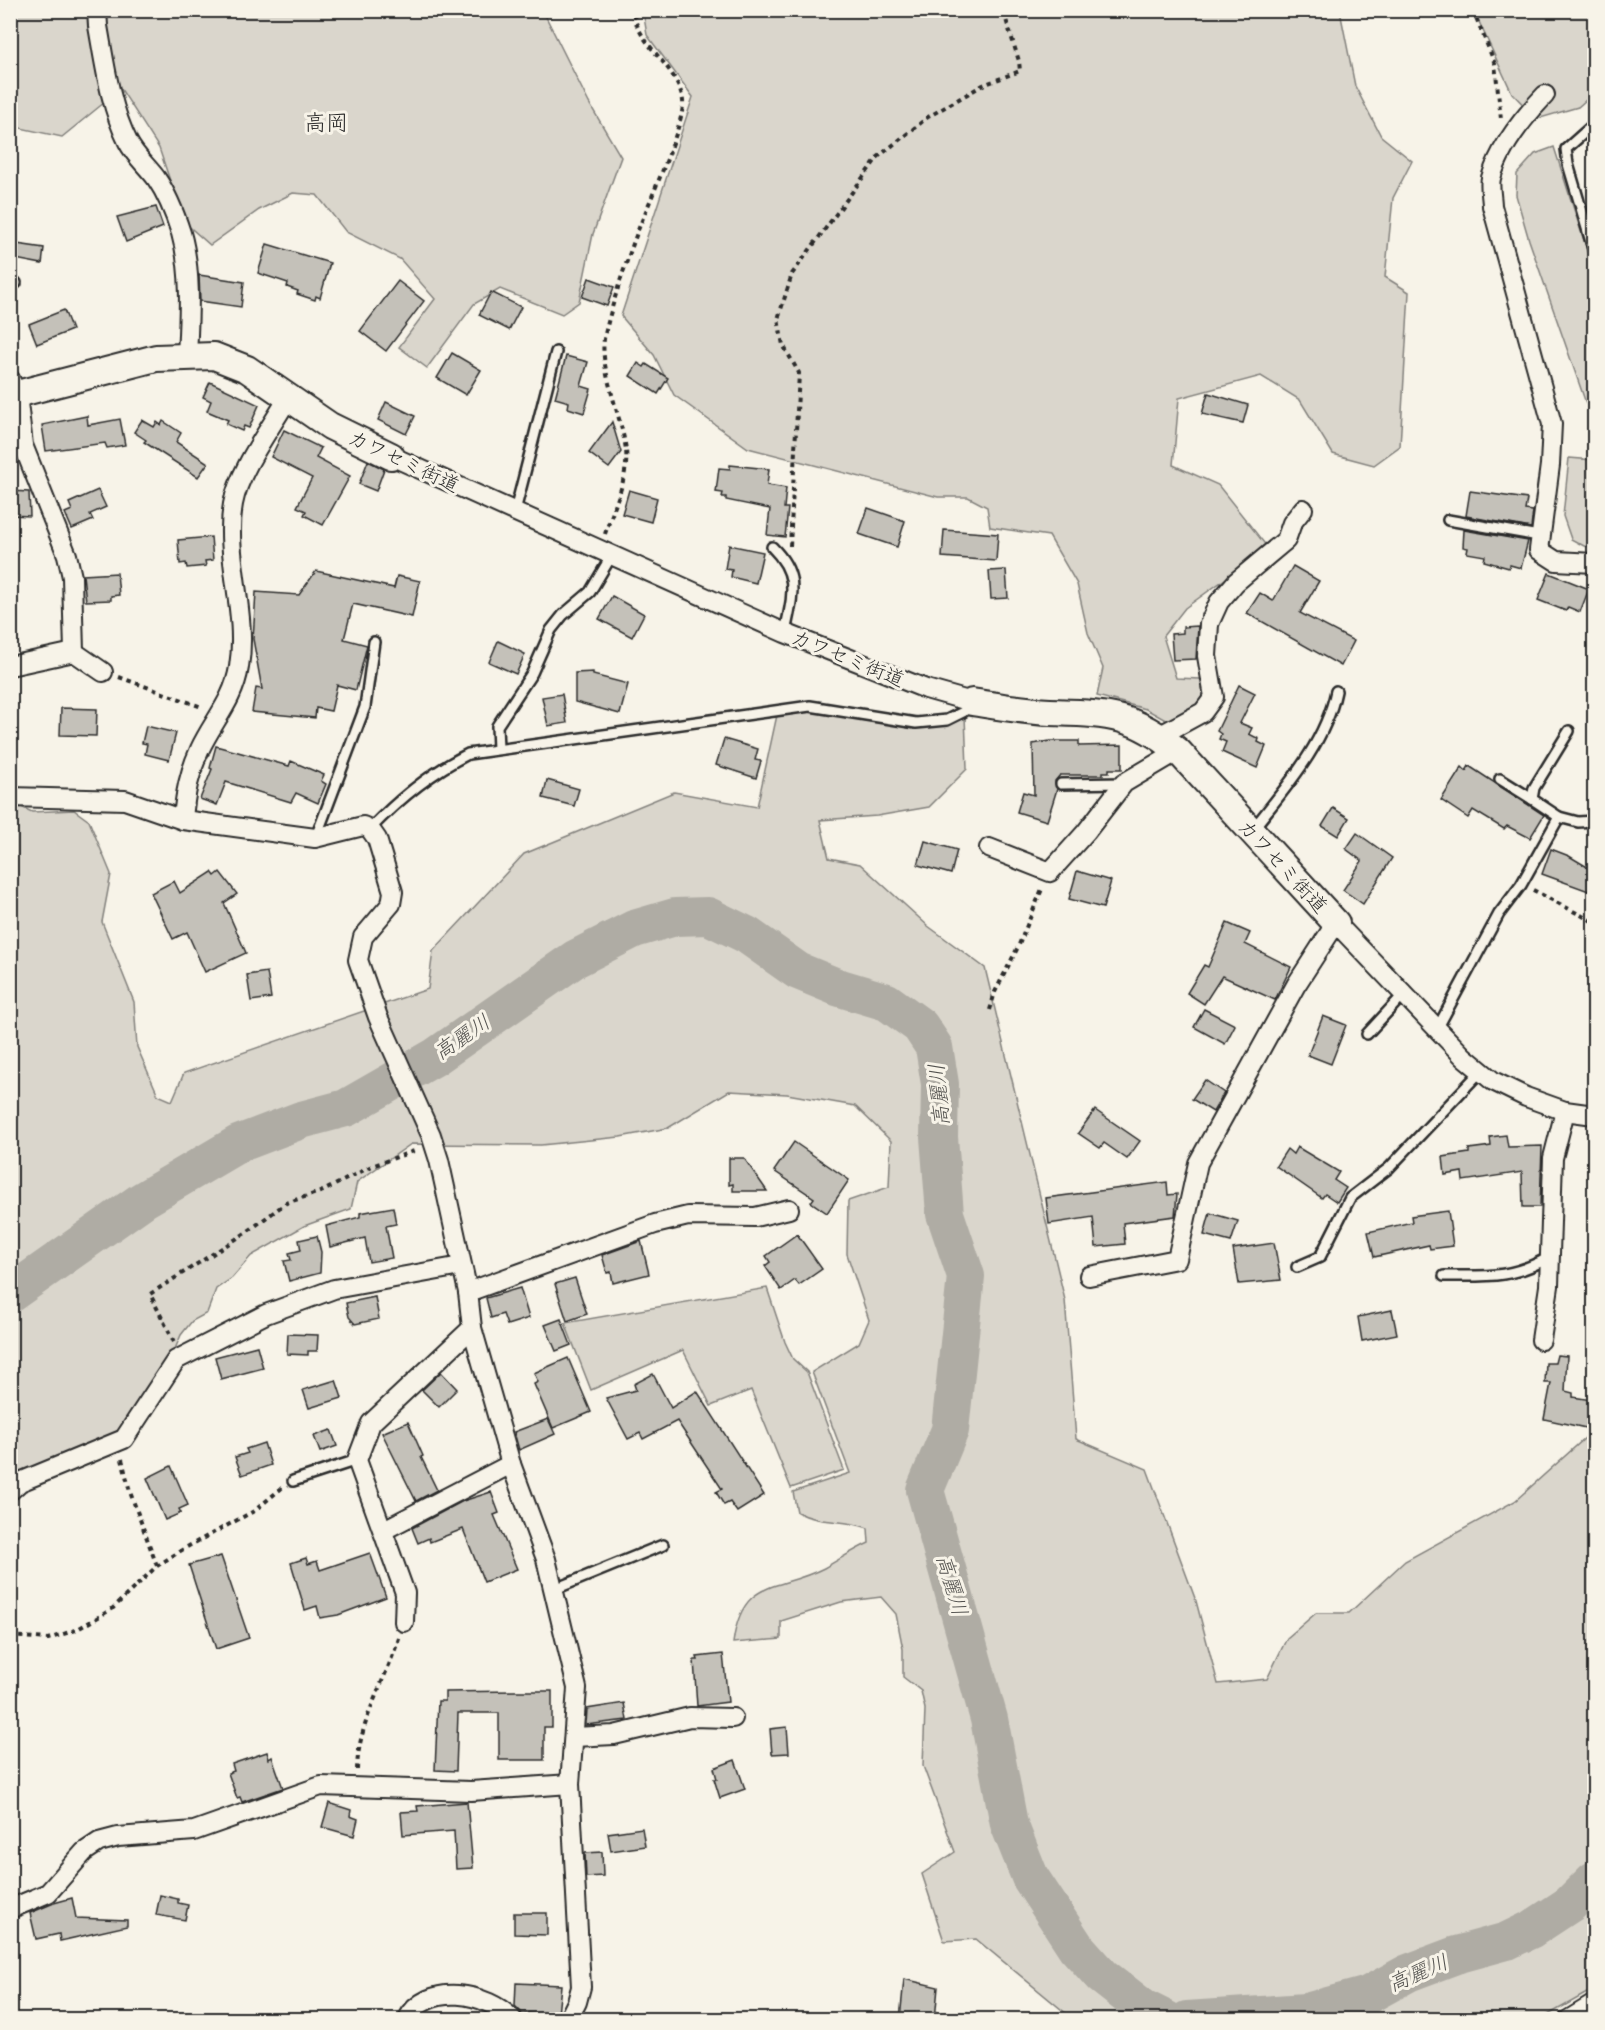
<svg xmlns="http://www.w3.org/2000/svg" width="1605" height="2030" font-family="'Architects Daughter','Klee One',sans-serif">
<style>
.green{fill:#dad6cc;stroke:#82807c;stroke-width:1.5}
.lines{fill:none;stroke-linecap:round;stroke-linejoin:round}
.river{stroke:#afaca4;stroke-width:38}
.building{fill:#c4c1b9;stroke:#2b2b2b;stroke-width:1.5}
.lane-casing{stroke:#2b2b2b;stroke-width:14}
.street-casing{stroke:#2b2b2b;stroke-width:22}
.secondary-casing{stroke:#2b2b2b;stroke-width:30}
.path{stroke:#2b2b2b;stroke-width:4;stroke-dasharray:4.5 4.5;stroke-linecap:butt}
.lane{stroke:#f7f3e8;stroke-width:9}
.street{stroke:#f7f3e8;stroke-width:18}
.secondary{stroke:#f7f3e8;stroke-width:26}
.labels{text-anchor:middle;stroke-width:6;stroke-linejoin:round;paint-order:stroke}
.street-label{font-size:20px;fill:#2b2b2b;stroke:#f7f3e8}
.water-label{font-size:21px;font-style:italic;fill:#53524f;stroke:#f7f3e8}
.quarter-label{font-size:22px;fill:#2b2b2b;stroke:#f7f3e8}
</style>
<rect width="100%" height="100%" fill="#f7f3e8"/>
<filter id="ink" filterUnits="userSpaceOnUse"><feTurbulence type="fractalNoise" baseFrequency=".0167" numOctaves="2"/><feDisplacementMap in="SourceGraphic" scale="12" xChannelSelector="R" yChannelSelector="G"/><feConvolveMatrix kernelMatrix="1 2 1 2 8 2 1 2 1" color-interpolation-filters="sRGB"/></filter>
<g filter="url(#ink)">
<g class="green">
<path d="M10,11H543L589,103L621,157L593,234L579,302L562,314L500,289L474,304L427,368L399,347L435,299L400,259L346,232L317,195L293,193L259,210L210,245L184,222L159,148L121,89L62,137L11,126Z"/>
<path d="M643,11H1340L1355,86L1381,136L1412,161L1393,198L1385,277L1409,292L1400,446L1374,465L1333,454L1300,400L1261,376L1179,398L1173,465L1218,485L1268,548L1185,608L1163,636L1176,678L1200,679L1209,695L1197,708L1169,722L1146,709L1097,696L1103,668L1088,633L1077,584L1049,536L990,527L987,507L968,497H938L748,448L674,395L654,355L621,316L693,97L647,35Z"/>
<path d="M1474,11H1594V93L1578,107L1537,119L1512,93Z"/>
<path d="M1554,147L1594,272V395L1588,409L1529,240L1516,195L1517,174L1535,154Z"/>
<path d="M1569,458L1594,460V547L1584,546L1571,539L1563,516Z"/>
<path d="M811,711C854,717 926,739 965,716L967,769L929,807L877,816L820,820L829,858L860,864L928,926L985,968L1065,1300L1076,1439L1147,1469L1196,1601L1218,1684L1267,1679L1287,1638L1316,1613H1349L1405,1561L1515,1501L1594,1430V1989L1541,2019H1073L976,1939L944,1941L922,1874L955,1852L923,1766L925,1709L921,1691L903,1677V1649L896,1614L881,1597L841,1602L781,1621V1639L733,1643C742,1577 777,1592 824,1568C839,1560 853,1550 869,1543L868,1528C843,1519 819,1524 797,1512L793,1492L850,1473L812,1372L859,1343L869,1320L847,1254L848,1201L889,1187L891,1141L855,1106L787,1094L729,1091L668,1128L620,1137L541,1145L411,1144L357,1182L351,1209L304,1226L251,1256L232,1278L216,1289L207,1313L192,1321L181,1335L172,1356L124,1434L11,1480L10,802L32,812L74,810L89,821L111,874L102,922L134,1002L137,1047L158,1095L172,1101L184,1073L428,989L433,951L524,854L674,792L757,807L777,715Z"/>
<path d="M767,1288L785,1342L793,1359L807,1372L844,1470L791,1488L751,1390L711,1406L683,1350L591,1390L565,1323Z"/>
</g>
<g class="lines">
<g class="river">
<path d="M10,1294L143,1200L238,1144L301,1120L346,1108L435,1057L575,959L634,929L675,917L708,916L747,935L798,971L837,987L887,1002L920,1026L934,1047L940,1084L939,1137L945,1214L966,1276L950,1430L925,1490L989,1719L1009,1824L1030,1877L1076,1947L1102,1976L1143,2008L1167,2020"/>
<path d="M1187,2020L1306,2012L1368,1995L1408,1973L1456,1955L1507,1941L1532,1929L1570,1904L1594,1880"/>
</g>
</g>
<g class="building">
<path d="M156,207L163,227L126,242L117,217Z"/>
<path d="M10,243L44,248L42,264L10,258Z"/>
<path d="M267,244L330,263L320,298L316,296L315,300L297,294L298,291L287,287L288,283L258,273Z"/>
<path d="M199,275L244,282L241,307L200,301Z"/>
<path d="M589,278L614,287L607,306L582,297Z"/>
<path d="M398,281L424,301L386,351L360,331Z"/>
<path d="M491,292L521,307L509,330L479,315Z"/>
<path d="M64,310L72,330L37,344L29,324Z"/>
<path d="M452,353L481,370L466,395L437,378Z"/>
<path d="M566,356L588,362L581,386L591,389L584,413L568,408L569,402L555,398Z"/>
<path d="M638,363L644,367L646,364L668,378L658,394L630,376Z"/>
<path d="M210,382L259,405L249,428L244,426L242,431L226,424L228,420L207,411L211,401L203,397Z"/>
<path d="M1208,393L1248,405L1243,423L1202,414Z"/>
<path d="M386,402L415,416L406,434L378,420Z"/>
<path d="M87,416L88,425L120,419L125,445L107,448L105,443L46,451L42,425Z"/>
<path d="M142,420L154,427L157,422L161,425L163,421L181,433L176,442L208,463L198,477L144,442L146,440L134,432Z"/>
<path d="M612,422L621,452L609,468L589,453Z"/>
<path d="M284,430L321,448L316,458L350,476L323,525L304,515L306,511L297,507L312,478L271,457Z"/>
<path d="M368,461L384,469L376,491L359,484Z"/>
<path d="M730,465L769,469L767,485L786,488L784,508H788L785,537L767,535L770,509L726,500V497H722L723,493L716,492L719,468L730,469Z"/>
<path d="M98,490L106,507L90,514L93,520L72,529L65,513L72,510L69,503Z"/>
<path d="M629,490L657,498L651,522L622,514Z"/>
<path d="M10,491L29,492L30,516L10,515Z"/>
<path d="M1470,491L1527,499L1525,510L1533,511L1531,528L1466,516Z"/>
<path d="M868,508L905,521L897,547L859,534Z"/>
<path d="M944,530L998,534L996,561L942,557Z"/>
<path d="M1464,530L1528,541L1521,568L1510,565L1509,568L1484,561L1485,556L1467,553L1468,548L1463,547Z"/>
<path d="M211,537L213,560L205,561L206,566L187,568L186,563L180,564L178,540Z"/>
<path d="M729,545L763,552L756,583L731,577L732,570L725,569Z"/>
<path d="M1293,566L1319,581L1300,613L1354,641L1341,666L1247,613L1260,593L1273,601Z"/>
<path d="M1006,570L1008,598L991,599L989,571Z"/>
<path d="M316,571L394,588L397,576L420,581L412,617L353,604L344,639L367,645L356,690L337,685L331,711L316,708L315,718L252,712L256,688L262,689L253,639L256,592L299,595Z"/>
<path d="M117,573L119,595L111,596V600L86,601L83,575Z"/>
<path d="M1549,573L1589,589L1580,612L1568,607L1566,611L1538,600Z"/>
<path d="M612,596L644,614L632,637L599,619Z"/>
<path d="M1198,626L1196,659L1173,660L1171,634L1183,633V627Z"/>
<path d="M498,641L525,654L516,674L489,662Z"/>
<path d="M593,672V675L628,684L620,714L575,702V673Z"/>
<path d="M1239,685L1255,693L1240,723L1252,728L1249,734L1259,739L1258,742L1266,746L1257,768L1222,752L1226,742L1219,739L1221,734L1217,731Z"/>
<path d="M562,694L567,723L548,726L542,697Z"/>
<path d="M61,708L97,709L96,736L60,735Z"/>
<path d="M146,726L176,733L169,760L145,754L147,744L142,743Z"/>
<path d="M724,739L758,749L755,760L761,761L756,778L716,765Z"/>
<path d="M1050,741H1079V746L1122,745V769H1109V772H1103V775H1060L1055,781L1057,789L1047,821L1017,812L1023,792L1034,795L1033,744Z"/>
<path d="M216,746L289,766L291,761L324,775L321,781L326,784L318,803L296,793L291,802L226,782L217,805L200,799L212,769L210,768Z"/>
<path d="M1469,766L1544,815L1530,838L1507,826L1504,829L1473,810L1468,818L1441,800L1462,767L1466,771Z"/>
<path d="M547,780L579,789L574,806L543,798Z"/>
<path d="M1333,808L1349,818L1338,836L1322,826Z"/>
<path d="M1357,833L1392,858L1363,904L1343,890L1362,861L1346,849Z"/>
<path d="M925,841L957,850L951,874L918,865Z"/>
<path d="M1551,849L1569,856L1594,871V893L1542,874Z"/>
<path d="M1077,871L1111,881L1103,908L1069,899Z"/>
<path d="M212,872L215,876L220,872L237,894L224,903L246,953L205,972L187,932L173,939L151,893L174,881L180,893Z"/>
<path d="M1227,923L1250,933L1245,944L1291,967L1275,1000L1222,976L1204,1004L1187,993L1204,965L1208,967Z"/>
<path d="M267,972L271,998L251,1001L247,975Z"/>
<path d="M1204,1009L1235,1025L1225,1044L1194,1027Z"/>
<path d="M1323,1016L1346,1025L1331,1064L1308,1055Z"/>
<path d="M1205,1080L1224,1093L1213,1112L1192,1099Z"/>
<path d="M1095,1110L1140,1141L1127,1159L1104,1143L1100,1148L1078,1133Z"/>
<path d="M1506,1135L1508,1147L1542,1146L1540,1207H1523L1522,1172L1463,1181L1462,1172L1445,1175L1443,1157L1469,1153V1149L1491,1146L1490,1137Z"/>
<path d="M794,1142L849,1180L827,1213L811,1202L814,1198L774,1171Z"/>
<path d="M1297,1147L1339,1172L1334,1180L1346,1188L1337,1202L1325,1194L1322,1198L1276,1166L1287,1149L1293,1154Z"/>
<path d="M729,1158H744L767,1191H733V1184L729,1185Z"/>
<path d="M1167,1182L1168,1195L1177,1194L1175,1216L1123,1223L1125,1244L1096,1247L1093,1217L1049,1224L1046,1198Z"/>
<path d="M393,1207L396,1224L386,1226L392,1258L369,1262L365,1238L330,1247L326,1226L360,1217V1213Z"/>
<path d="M1448,1211L1453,1246L1430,1249L1429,1245L1374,1257L1368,1232L1412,1222L1411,1216Z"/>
<path d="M1210,1213L1238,1221L1231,1242L1204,1235Z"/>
<path d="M797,1234L822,1269L799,1285L795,1280L781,1290L765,1266L770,1262L766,1256Z"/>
<path d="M317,1236L321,1252L320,1273L289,1281L284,1261L291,1260L289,1253L301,1250L299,1240Z"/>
<path d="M641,1241L649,1274L613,1283L611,1272L607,1273L602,1255Z"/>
<path d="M1274,1243L1281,1280L1239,1284L1233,1249Z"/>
<path d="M575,1278L587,1314L567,1321L555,1284Z"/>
<path d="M520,1288L529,1318L507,1325L503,1314L491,1318L486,1298Z"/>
<path d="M375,1297L379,1319L355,1324L349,1317L346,1303Z"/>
<path d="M1392,1310L1397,1334L1362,1341L1358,1317Z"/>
<path d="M561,1319L571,1345L556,1351L545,1325Z"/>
<path d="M288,1334L318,1335L317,1351H308V1355L287,1354Z"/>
<path d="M257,1346L263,1368L221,1379L215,1357Z"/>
<path d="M1557,1355L1567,1356L1565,1391L1573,1393V1397L1592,1400L1586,1428L1544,1419L1551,1383H1545L1546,1363H1555Z"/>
<path d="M568,1358L591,1412L553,1428L534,1384L538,1382L534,1373Z"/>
<path d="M441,1372L457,1389L439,1407L422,1390Z"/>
<path d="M653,1374L671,1408L697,1391L764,1495L737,1512L730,1502L724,1505L716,1492L722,1489L677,1421L643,1439L640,1433L628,1439L606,1398L636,1390L634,1384Z"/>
<path d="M336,1380L342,1398L309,1408L303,1390Z"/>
<path d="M548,1419L555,1434L519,1450L514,1432Z"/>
<path d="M408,1422L423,1456L421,1457L437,1490L416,1501L382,1433Z"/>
<path d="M331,1430L337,1446L320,1452L314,1436Z"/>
<path d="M264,1443L271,1465L242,1475L235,1457L248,1453L246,1449Z"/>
<path d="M171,1466L188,1505L179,1509L181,1513L165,1520L147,1478Z"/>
<path d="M491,1492L499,1513L494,1515L517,1569L484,1582L463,1529L430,1542L429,1538L418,1543L412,1528L463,1501Z"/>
<path d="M370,1553L386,1597L338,1615L320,1618L317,1606L305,1610L291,1563L306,1558L308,1564L317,1561L320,1570Z"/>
<path d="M221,1556L249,1638L216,1649L189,1565Z"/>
<path d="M723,1654L728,1702L697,1706L694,1660H698L697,1657Z"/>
<path d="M515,1691H552V1727H544V1760H499V1713H458L456,1771L435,1770L438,1701H445V1692Z"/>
<path d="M624,1703L627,1720L586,1725L587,1709Z"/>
<path d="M787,1727L789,1753L772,1754L770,1729Z"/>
<path d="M267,1752L269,1759L272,1757L283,1788L242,1802L240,1797L237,1798L228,1773L234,1771L232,1764Z"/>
<path d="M735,1760L745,1789L720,1798L714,1779H717L714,1768Z"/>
<path d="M467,1802L473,1868L456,1869L454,1831L403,1835L401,1812L418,1811L417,1806Z"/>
<path d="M329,1803L351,1810L350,1816L358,1819L354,1836L322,1827Z"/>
<path d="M642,1828L645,1846L611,1851L608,1833Z"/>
<path d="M602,1852L603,1876L586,1877L585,1853Z"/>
<path d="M160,1895L178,1899V1903L188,1905L185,1920L156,1915Z"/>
<path d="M72,1898L76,1918L127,1920V1926L60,1941L59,1934L36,1939L30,1913L54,1903Z"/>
<path d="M514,1913H547V1935L514,1934Z"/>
<path d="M904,1979L938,1987L935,2019H900Z"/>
<path d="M516,1983L561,1985L558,2015L522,2013L515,2006Z"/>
</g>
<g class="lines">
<g class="lane-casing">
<g id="lane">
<path d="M1594,124L1566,149L1568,164L1594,252"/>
<path d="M10,286L16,283"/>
<path d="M515,511L556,352"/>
<path d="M1448,520L1539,536"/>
<path d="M772,547C801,576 792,596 785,633"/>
<path d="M498,749L497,726L532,673L551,630L563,615L590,592L612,555"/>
<path d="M1500,779L1532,799"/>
<path d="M1061,784L1124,783"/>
<path d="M1559,817L1578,822L1594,821"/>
<path d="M370,829C399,799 430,773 468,754L810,706L916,723L947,720L963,712L971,704"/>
<path d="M1253,829C1286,787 1325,744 1336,691"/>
<path d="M316,837L365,707L374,642"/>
<path d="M1437,1029L1499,914L1521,885L1559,817L1532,799L1534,788L1569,731"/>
<path d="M1367,1034L1404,994"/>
<path d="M1297,1267L1320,1257L1350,1198L1389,1168L1481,1071"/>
<path d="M1444,1276C1486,1276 1510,1279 1548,1258"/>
<path d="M293,1481L357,1460"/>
<path d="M555,1589L663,1545"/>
</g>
</g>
<g class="street-casing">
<g id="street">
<path d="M97,10L98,26C105,65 110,106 128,142C135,156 147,166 156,178C167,194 175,214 181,233C192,272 189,315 187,356"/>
<path d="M1545,95C1523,118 1500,146 1491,178C1489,186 1492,198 1492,206L1552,424L1550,465L1539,550L1556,561L1594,563"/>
<path d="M10,379L17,394L23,445L67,555L72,577L74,652"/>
<path d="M391,456L785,633L926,689L972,702"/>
<path d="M10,666L74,652L103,672"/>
<path d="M1159,736L1203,712L1214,697L1207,656L1209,624L1219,602L1236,582L1286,540L1292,523L1303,509"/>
<path d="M10,797L125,800L183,820L315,838L363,826L370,829L377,839L393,892L391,904L363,937L358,960L378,1017L431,1135L439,1160L468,1292L472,1328L511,1464L546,1559L577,1688L570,1784L581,1987L577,2002L568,2020"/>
<path d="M183,820C185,794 189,773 200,749C213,721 234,700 239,667C248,612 224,558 233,504C239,470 271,428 288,398"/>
<path d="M989,848L1050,872L1086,832L1124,783L1178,751"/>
<path d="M1089,1276L1177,1259L1198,1163L1296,985L1336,923L1464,1057L1493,1081L1526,1097L1565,1111L1594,1115"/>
<path d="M468,1292L655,1224L688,1216L755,1217L789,1209"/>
<path d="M1541,1340L1549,1286L1553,1158L1565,1111"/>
<path d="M10,1491L20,1482L124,1439L176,1360L266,1314L334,1289L461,1266"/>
<path d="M384,1530L511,1464"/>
<path d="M404,1622L405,1593L357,1460L371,1423L472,1328"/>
<path d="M574,1737L614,1735L690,1717L733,1718"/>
<path d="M10,1909L48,1893L84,1852L99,1842L118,1837L194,1831L321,1786L471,1791L570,1784"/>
<path d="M407,2020C426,1981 488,1992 513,2020"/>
<path d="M1568,2020L1594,2004"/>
</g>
</g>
<g class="secondary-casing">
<g id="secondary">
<path d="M17,394L156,358L214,356L247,369L330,426L391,456"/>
<path d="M972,702C998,706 1024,711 1050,712C1107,714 1132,713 1178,751L1336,923"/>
</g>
</g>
<g class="path">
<path d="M1473,10L1495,64L1501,119"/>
<path d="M605,534C613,509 629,477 626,450C622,417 597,364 605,334C613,300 626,263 638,230C648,205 685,123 683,101C678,65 637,46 633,10"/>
<path d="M790,546L799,373L783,345L778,319L792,274L878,157L928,117L983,85L1020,71L1019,61L1003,10"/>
<path d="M119,677L202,707"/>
<path d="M1533,890L1594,922"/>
<path d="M990,1010L995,992L1018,947L1042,889"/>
<path d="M174,1342L150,1294L247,1232L286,1203L323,1191L372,1166L417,1150"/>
<path d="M122,1459L130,1492L157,1566"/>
<path d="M10,1636L48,1639L76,1630L112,1609L157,1566L185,1548L254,1511L283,1487"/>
<path d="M357,1770C358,1722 385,1682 399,1638"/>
</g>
<use href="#lane" class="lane"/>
<use href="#street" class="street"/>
<use href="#secondary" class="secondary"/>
</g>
</g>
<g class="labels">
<g class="street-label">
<text transform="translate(404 461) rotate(25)" y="7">カワセミ街道</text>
<text transform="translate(848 658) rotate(22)" y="7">カワセミ街道</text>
<text transform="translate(1283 866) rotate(47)" y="7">カワセミ街道</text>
</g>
<g class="water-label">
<text transform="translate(462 1037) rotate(-34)" y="7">高麗川</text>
<text transform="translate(939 1095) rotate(-95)" y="7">高麗川</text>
<text transform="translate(952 1585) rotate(74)" y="7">高麗川</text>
<text transform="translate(1418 1973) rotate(-23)" y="7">高麗川</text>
</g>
<g class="quarter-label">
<text x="326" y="130">高岡</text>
</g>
</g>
<rect width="1605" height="2030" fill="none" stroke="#f7f3e8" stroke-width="36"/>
<rect x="18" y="18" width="1569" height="1994" fill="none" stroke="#2b2b2b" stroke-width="2" filter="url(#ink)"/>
</svg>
